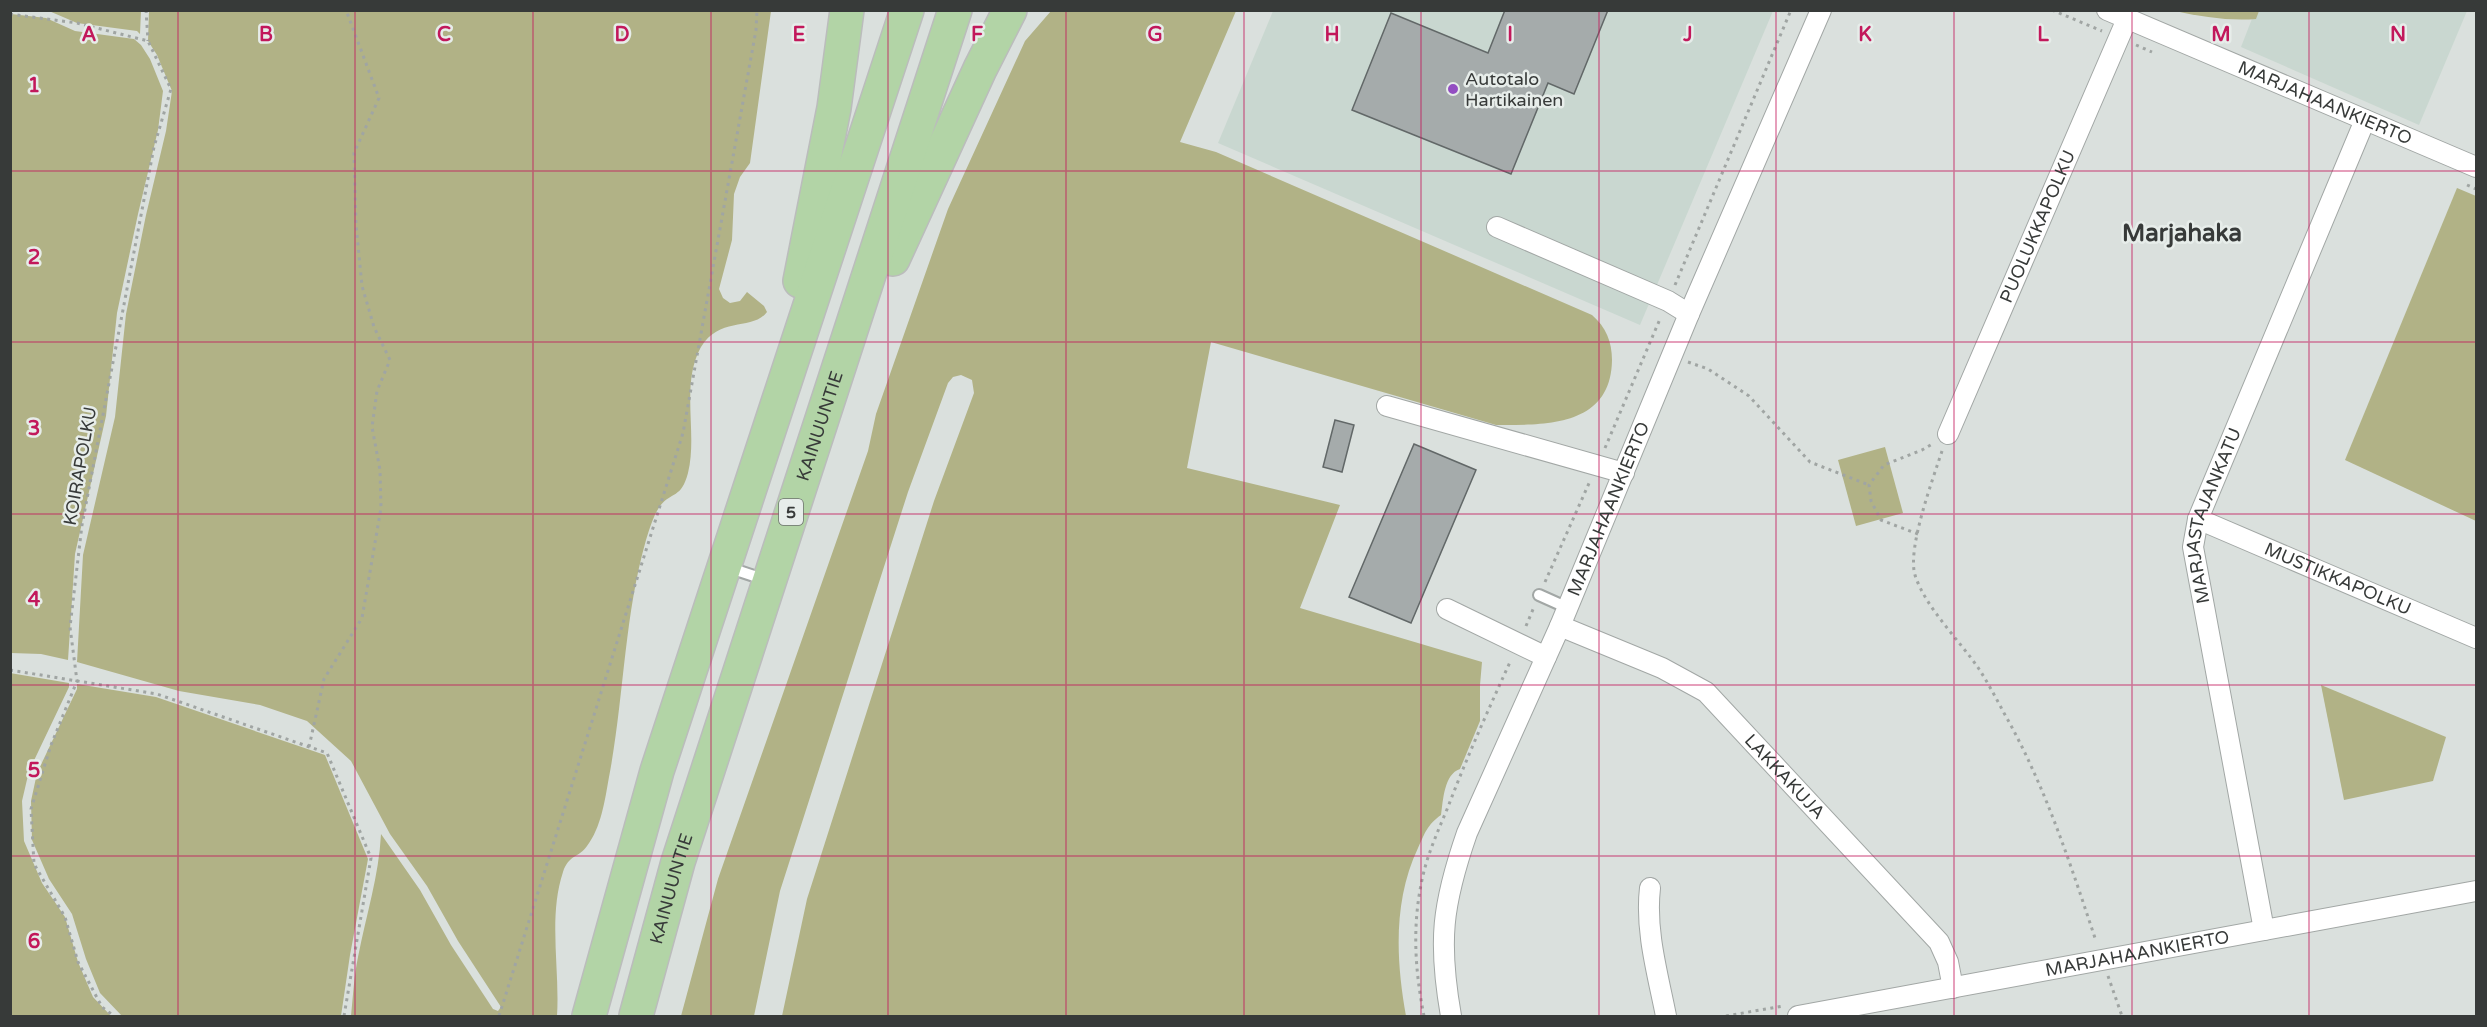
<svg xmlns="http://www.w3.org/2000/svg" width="2487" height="1027" font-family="'Varela Round',sans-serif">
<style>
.built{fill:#c9d7d0}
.green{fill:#b1b286}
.building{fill:#a5abab;stroke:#626868;stroke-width:1.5}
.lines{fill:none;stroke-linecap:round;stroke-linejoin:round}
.service-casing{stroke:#a2a7a5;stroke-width:14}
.minor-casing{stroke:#a2a7a5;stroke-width:22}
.trunk-casing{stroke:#bbbcbc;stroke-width:36}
.path{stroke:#a0a5a3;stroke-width:3;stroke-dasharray:3 4.5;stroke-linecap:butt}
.service{stroke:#fff;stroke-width:10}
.minor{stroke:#fff;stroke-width:20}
.trunk{stroke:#b2d4a6;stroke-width:33}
.grid{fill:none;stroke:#c2185b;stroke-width:1.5;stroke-opacity:0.55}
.poi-dot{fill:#934ec2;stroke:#e7edea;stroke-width:2}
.labels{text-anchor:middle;stroke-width:5;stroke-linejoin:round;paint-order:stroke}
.shield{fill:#e7edea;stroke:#6c706e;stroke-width:1.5}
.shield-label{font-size:16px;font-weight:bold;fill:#373a39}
.poi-label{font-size:18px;fill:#373a39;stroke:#e7edea;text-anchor:start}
.street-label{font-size:18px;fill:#373a39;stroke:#e7edea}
.district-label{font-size:24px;font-weight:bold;fill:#373a39;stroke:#e7edea}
.grid-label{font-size:20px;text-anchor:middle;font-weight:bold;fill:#c2185b;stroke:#e7edea;stroke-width:5;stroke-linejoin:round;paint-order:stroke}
</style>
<rect width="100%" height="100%" fill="#dae0dd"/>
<g class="built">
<path d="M1273,11H1773L1640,325L1218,143Z"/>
<path d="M2255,11H2467L2419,125L2241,47Z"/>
</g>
<g class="green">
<path d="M49,11H141L140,34L137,31L77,23Z"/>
<path d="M149,11H771L750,163L740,177L734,194L732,240L719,289L723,298L730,303L740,301L747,292L764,306L767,312C753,331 720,316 701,347C680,385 698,432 688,473C681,499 672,491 660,506C653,516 650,528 646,540C624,617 624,699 609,777C605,800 601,828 587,846C579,858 569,854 563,872C548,917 560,970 557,1016H351C353,997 354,976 358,957C366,915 379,876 381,834L420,890L451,945L493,1009L498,1011L501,1007L458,941L427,886L390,834L351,761L307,721L260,705L179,691L77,662L83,555L115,417L126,314L146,215L166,131L172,91L157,55L148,41Z"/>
<path d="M1051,11H1236L1180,142L1216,152L1592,315C1606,327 1612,342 1612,360C1611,427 1545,425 1496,425L1211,342L1187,468L1340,505L1300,608L1482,662L1480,685V721L1460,769C1444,774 1443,801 1441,815C1427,825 1425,833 1418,848C1393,901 1396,960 1406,1016H782L807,899L934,501L974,393L972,380L961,375L953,377L948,383L908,492L780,891L754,1016H681L718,879L868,451L876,414L948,209L1025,41Z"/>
<path d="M2175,11H2259L2256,19C2229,21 2202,17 2175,11Z"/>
<path d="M11,14L46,18L75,31L134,39L141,45L150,59L163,91L158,130L138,214L117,313L106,416L75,554L68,660L41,654L11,653Z"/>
<path d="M2457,188L2476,196V521L2345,460Z"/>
<path d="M1885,447L1903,513L1856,526L1838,460Z"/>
<path d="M10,673L69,683V687L29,771L22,801L24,841L42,883L65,917L78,962L93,997L111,1016H11Z"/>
<path d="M77,684L156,697L325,755L368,859L350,955L341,1016H122L100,993L86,959L72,914L49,879L32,840L31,801L37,773L77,689Z"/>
<path d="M2321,685L2446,737L2433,781L2344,800Z"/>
</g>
<g class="building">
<path d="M1505,10H1608L1574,94L1548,83L1511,174L1352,110L1391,13L1488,53Z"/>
<path d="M1335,420L1354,425L1342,472L1323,467Z"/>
<path d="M1414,444L1476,470L1411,623L1349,597Z"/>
</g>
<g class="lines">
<g class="service-casing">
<g id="service">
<path d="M727,567L766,580"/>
<path d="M1539,595L1568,608"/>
</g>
</g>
<g class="minor-casing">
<g id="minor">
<path id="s1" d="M2107,10L2476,167"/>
<path d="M1497,227L1668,301L1689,314"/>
<path d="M1387,406L1624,473"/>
<path id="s2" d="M1948,434L2127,19"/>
<path id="s3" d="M2198,519L2476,638"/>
<path d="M1447,609L1546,657"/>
<path id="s4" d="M1560,626L1662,668L1706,692L1939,942L1948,962L1953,988"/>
<path d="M1650,888C1645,931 1658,975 1666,1016"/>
<path id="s5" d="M2264,930L2193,547L2198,519L2365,120"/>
<path id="s6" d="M1451,1016C1438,942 1442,905 1467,833L1560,626L1689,314L1821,10"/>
<path id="s7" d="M1798,1016L2476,891"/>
</g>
</g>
<g class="trunk-casing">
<g id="trunk">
<path d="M893,259L980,69L1010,10"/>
<path d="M800,281L834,108L847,10"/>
<path d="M589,1016L657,771L907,10"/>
<path id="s8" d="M636,1016L678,862L955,10"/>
</g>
</g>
<g class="path">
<path d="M146,10L148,41"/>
<path d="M2052,10L2102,31"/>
<path d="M10,14L77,23L148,41L171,89L154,147L82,525L70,627L77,681L51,745L31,809L34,864L65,917L78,962L102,1007L114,1016"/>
<path d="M2136,45L2152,52"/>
<path d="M2467,185L2476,189"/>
<path d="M1675,285L1791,10"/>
<path d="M1688,362L1708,369L1749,396L1810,462L1869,485"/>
<path d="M1605,448L1660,319"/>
<path d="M1942,451C1933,479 1907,548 1915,575C1925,607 1960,641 1979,669C1988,683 1996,698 2004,713C2045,785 2070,863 2096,941"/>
<path d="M1918,534L1881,520L1871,501L1869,485L1884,465L1922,450L1934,443"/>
<path d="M1545,582L1590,481"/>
<path d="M1526,626L1534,607"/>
<path d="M10,670L157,694L327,753L371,858L344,1016"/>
<path d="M309,747L324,679L362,618L381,508L380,470L372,427L377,391L390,360L374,327L362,286L356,225L354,153L379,98L346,10"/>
<path d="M2108,976L2122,1016"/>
<path d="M499,1016L683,433L756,30L757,10"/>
<path d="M1424,1016C1415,971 1412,926 1422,880C1427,855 1438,831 1448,807C1467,757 1489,708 1511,660"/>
<path d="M1726,1016L1783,1006"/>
</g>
<use href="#service" class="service"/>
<use href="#minor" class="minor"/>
<use href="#trunk" class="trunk"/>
</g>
<path class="grid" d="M178,10V1016M355,10V1016M533,10V1016M711,10V1016M888,10V1016M1066,10V1016M1244,10V1016M1421,10V1016M1599,10V1016M1776,10V1016M1954,10V1016M2132,10V1016M2309,10V1016M10,171H2476M10,342H2476M10,514H2476M10,685H2476M10,856H2476"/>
<circle class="poi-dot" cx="1453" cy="89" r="6"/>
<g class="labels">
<rect class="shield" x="779" y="499" width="24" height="26" rx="4.5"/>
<g class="shield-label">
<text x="791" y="518">5</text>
</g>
<g class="poi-label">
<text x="1465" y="85">Autotalo<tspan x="1465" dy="21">Hartikainen</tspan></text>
</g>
<g class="street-label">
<text dy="6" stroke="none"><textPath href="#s1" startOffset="237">MARJAHAANKIERTO</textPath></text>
<text dy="6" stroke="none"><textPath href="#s2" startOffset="226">PUOLUKKAPOLKU</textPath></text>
<text dy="6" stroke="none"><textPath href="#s8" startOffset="618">KAINUUNTIE</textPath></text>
<text transform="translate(80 466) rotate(-80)" y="6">KOIRAPOLKU</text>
<text dy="6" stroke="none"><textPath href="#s6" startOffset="540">MARJAHAANKIERTO</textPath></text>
<text dy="6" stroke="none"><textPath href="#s5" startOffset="424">MARJASTAJANKATU</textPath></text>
<text dy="6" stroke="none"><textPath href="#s3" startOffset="152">MUSTIKKAPOLKU</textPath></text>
<text dy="6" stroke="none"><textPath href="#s4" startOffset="276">LAKKAKUJA</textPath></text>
<text dy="6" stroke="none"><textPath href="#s8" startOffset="132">KAINUUNTIE</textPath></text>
<text dy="6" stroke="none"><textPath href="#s7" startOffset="345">MARJAHAANKIERTO</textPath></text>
</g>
<g class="district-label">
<text x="2182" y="241">Marjahaka</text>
</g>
</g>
<g class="grid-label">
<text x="89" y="41">A</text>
<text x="266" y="41">B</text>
<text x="444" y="41">C</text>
<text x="622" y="41">D</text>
<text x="799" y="41">E</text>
<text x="977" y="41">F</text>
<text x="1155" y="41">G</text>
<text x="1332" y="41">H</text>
<text x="1510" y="41">I</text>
<text x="1688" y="41">J</text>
<text x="1865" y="41">K</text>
<text x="2043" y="41">L</text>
<text x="2221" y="41">M</text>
<text x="2398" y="41">N</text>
<text x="34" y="92">1</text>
<text x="34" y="264">2</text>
<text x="34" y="435">3</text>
<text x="34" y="606">4</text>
<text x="34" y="777">5</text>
<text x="34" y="948">6</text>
</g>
<rect width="2487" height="1027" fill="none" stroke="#373a39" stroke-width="24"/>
</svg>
